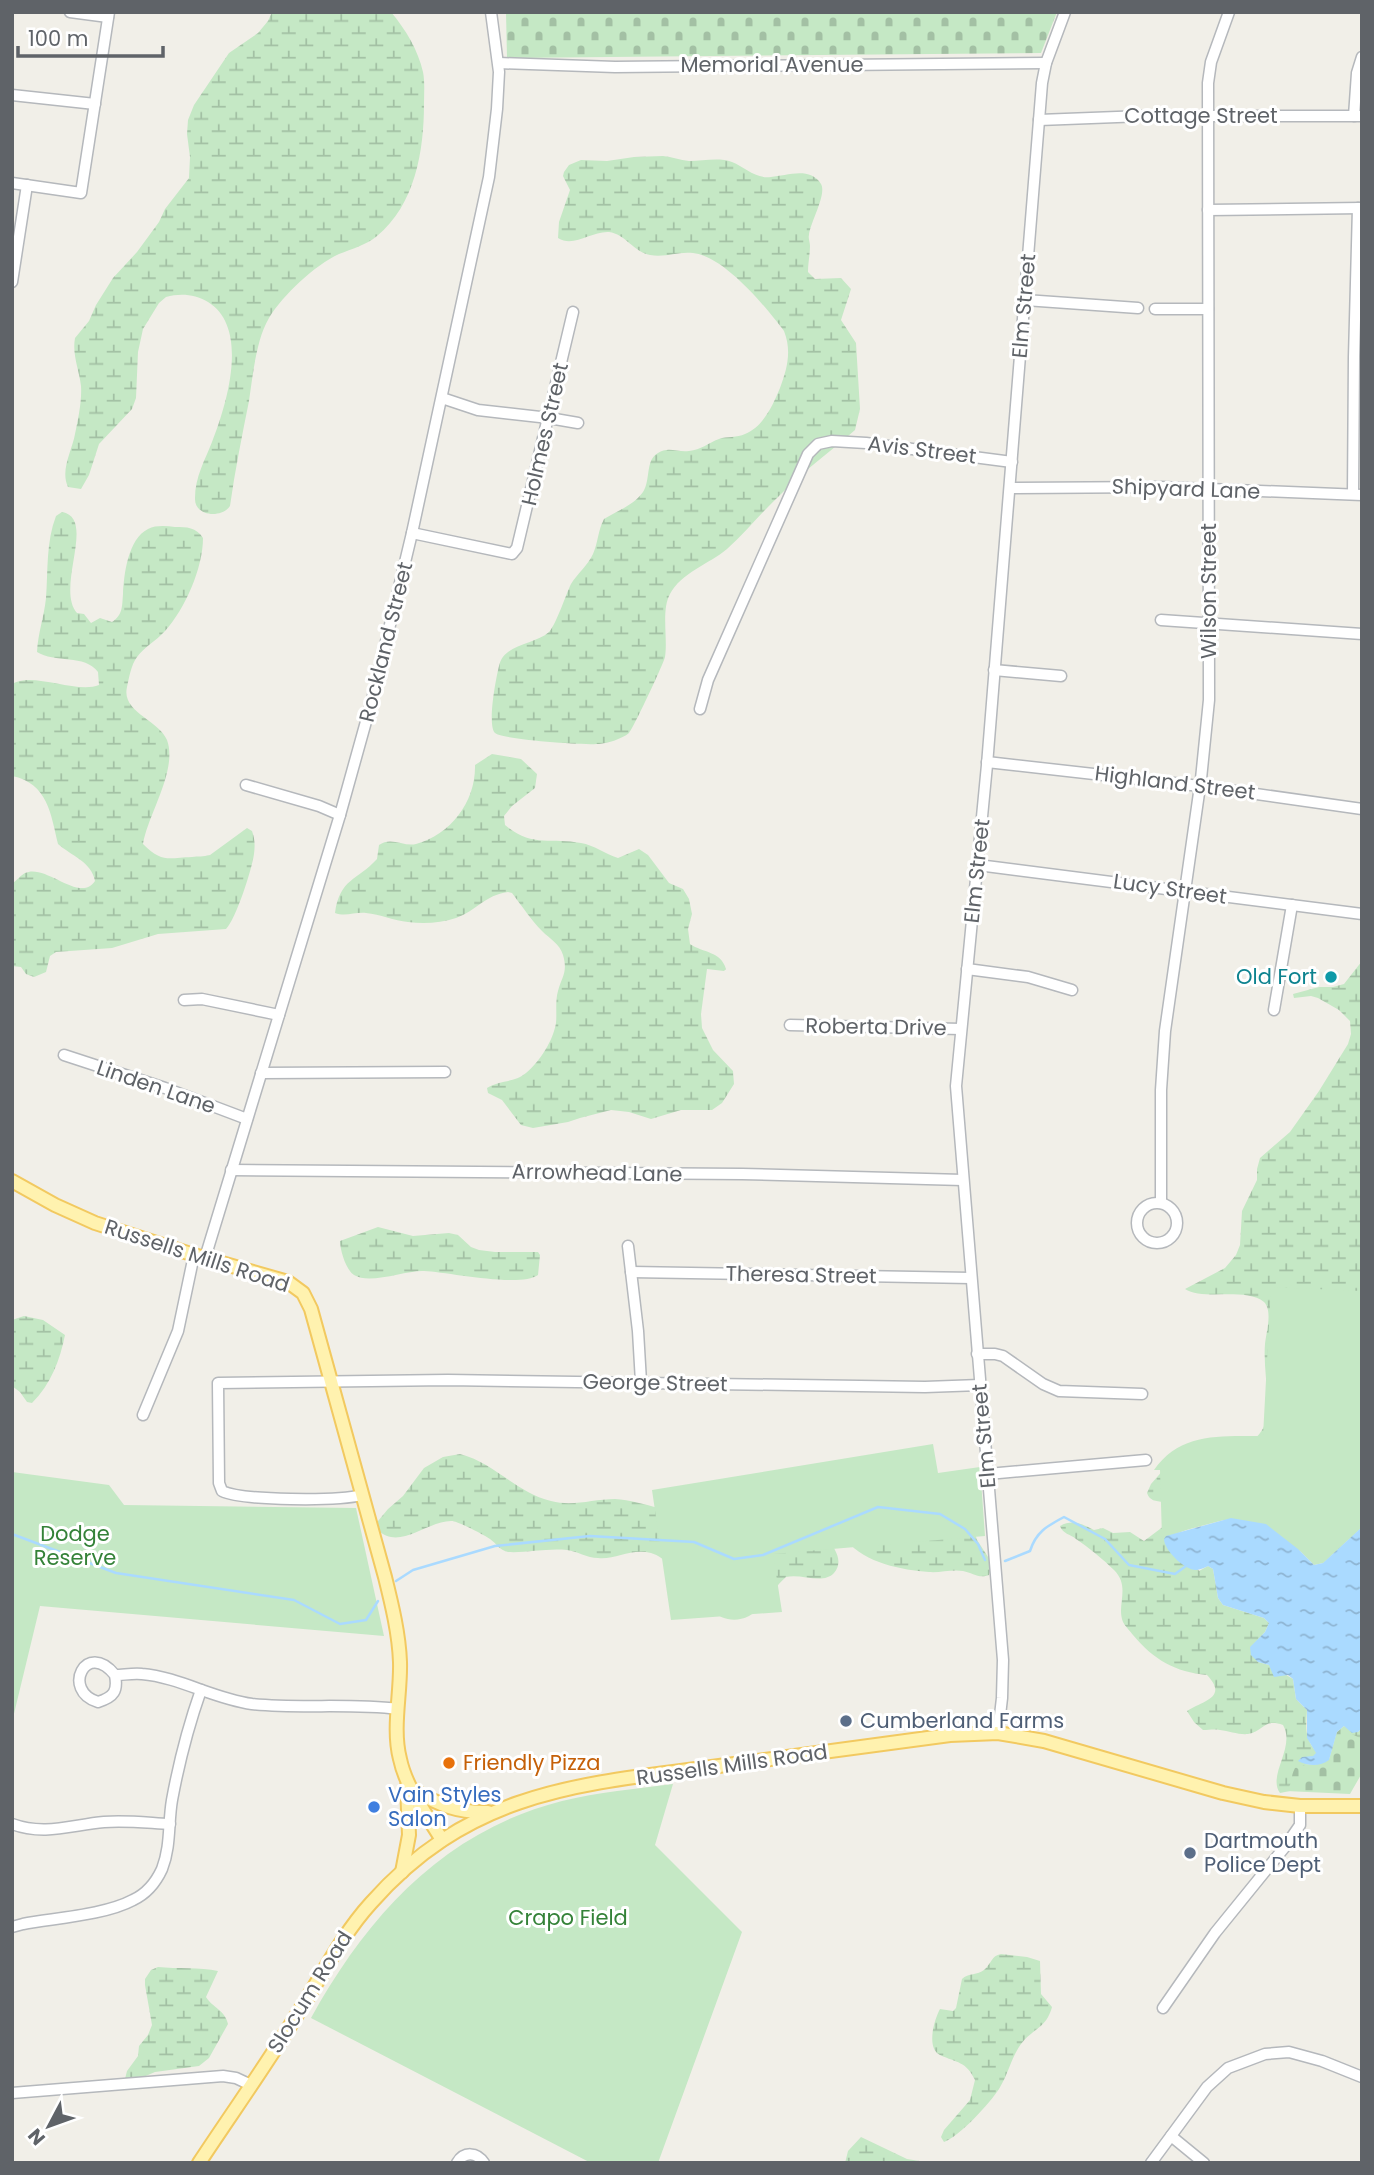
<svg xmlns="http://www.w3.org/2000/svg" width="1374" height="2175" font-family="Poppins,sans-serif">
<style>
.wetland{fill:url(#wetland-marsh)}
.cemetery{fill:url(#cemetery-stones)}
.park{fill:#c5e8c5}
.water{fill:url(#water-ripples)}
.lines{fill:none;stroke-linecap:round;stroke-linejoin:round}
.stream{stroke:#aadaff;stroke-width:2.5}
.minor-casing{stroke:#b5b8bc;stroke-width:13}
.major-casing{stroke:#f2c960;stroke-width:16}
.minor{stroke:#fff;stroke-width:10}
.major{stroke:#fff2af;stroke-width:12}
.culture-dot{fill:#0f9aa8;stroke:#fff;stroke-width:2.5}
.service-dot{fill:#5c6f8a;stroke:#fff;stroke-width:2.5}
.food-dot{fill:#e8710a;stroke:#fff;stroke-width:2.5}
.shop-dot{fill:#3f7fe0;stroke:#fff;stroke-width:2.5}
.labels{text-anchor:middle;stroke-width:6;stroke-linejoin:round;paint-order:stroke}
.street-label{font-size:21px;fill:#5f6368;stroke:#fff}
.culture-label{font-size:21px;fill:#0d838f;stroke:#fff;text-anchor:end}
.park-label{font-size:21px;fill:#348238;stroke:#fff}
.service-label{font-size:21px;fill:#4e5e75;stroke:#fff;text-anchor:start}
.food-label{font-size:21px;fill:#c56008;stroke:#fff;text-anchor:start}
.shop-label{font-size:21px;fill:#366cbe;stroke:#fff;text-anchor:start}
</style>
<defs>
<pattern id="wetland-marsh" width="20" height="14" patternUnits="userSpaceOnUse" patternTransform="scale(1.75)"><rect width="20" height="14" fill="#c5e8c5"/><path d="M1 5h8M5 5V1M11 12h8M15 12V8" fill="none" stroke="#a3c0a4"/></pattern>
<pattern id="cemetery-stones" width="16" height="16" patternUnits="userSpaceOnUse" patternTransform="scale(1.75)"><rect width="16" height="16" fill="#c5e8c5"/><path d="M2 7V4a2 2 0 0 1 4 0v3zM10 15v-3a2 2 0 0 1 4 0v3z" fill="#a3c0a4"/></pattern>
<pattern id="water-ripples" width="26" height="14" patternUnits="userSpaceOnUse" patternTransform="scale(1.75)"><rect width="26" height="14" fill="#aadaff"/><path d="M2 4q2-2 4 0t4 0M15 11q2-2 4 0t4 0" fill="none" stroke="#8eb4d2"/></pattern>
</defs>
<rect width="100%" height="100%" fill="#f1efe8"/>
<g class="wetland">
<path d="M272,12H391C406,30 418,50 423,72C425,82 424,94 424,104C424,151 415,205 377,236C366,245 352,249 339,254C315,265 283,295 269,318C256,340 253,375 249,401C242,436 235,470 230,506C221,519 194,516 195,498C195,477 205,460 212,442C227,404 250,328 208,302C195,294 180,293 166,297L159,303L143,329L138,352L136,398L132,409L99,444L89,475L81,489L68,487C60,470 72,451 75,434C78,420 82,401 81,386C79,369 72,355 75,338L89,321L96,305L113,278L137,252L159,222L165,209L189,178L190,157L187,134L188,120L194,105L229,53L258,33L268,21Z"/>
<path d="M663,156C672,157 680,160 689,161C703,161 719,157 732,162C745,167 755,179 771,177C786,176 810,166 821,184C827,194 810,223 809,235C808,238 810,242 810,246C810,254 808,263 808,272L815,279L841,278L851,289L841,320L856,343L860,409L855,430C830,452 802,472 779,496C761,513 746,532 727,549C709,564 681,573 670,594C661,610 668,639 665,657C663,665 633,729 629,733C622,739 608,743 599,744C585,745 504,740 495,733C487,725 496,678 499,666C504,643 535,645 549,632C556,625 566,594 571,584C577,574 588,565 593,554C598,543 598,530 604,519C617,511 634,505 643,492C651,480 645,460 658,453C668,446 679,453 689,451C701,450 708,443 719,439C727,436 737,438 745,434C763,427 773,405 780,388C787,369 792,351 784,331C766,307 724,256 693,253C678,251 665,258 650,255C634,252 625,234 609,232C591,231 574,248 558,238L559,222L570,190L563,176L564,172L569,165L581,160L607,161L634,157Z"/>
<path d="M62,512C97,518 55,588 77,613L84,614L91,623L100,618L112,622C123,615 122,606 123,594C124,574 128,539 148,529C156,525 166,526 175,527C187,527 196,527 203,538C203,568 185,609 165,631C156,641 144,647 137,657C131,665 129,678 127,687C121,712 159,720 167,740C178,770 148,814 143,844C162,863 168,858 192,857C198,856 203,857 210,855L247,828L252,831C255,839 255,846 254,854C252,869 236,919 226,929L158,934L112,948L56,952L50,956L46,972L34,977L26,974L21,967L12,966V884C16,881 21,875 25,873C46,863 80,904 95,881C92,862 70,855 58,844C51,815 48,783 12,776V684C32,671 76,694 99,685L98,672C85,654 54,663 37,652C38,633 44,617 46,598C48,570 46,542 56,516Z"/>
<path d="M492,754L521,759L537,774L535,788L512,806L504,816L505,825C532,848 551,837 581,843C594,845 605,854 618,858L639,849L648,855L669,883L683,889L689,899L692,914L688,929L690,944C703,953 721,951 726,969L724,971L707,969L701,1014L702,1028L713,1050L733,1071L734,1084L722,1103L712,1110H681L651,1119L629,1112L611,1110L580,1118L568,1122L533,1128L521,1125L502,1100L488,1093L487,1088C499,1080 514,1083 526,1073C540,1061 553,1041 556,1023C557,1013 555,1001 558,991C562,976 568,972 563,955C560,944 550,939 542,931C531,920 522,906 512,893L508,892C485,895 476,911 456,918C441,923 424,924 408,922C394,921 380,914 366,913C355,912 345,917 335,913C340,878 357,881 377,859L379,845C391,836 404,847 416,844C451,835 476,801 475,765Z"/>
<path d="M1362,961V1527L1323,1563L1241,1520C1221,1517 1194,1526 1176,1534L1199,1571L1208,1566L1213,1569L1218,1598L1223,1605L1264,1618L1269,1623L1265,1632L1251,1647L1258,1662L1269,1665L1293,1679L1296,1699L1307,1710C1306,1729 1304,1737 1317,1753L1305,1764L1318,1765L1329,1760L1337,1732L1344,1726L1358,1732L1362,1728V1763L1290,1791L1280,1793C1267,1775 1296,1747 1283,1725C1264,1718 1264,1731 1248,1734C1239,1735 1229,1731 1220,1730C1214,1729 1209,1730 1203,1730L1194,1722L1187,1711C1202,1701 1229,1698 1207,1675C1175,1672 1154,1660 1133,1635C1130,1631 1125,1626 1123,1622C1116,1605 1131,1587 1114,1570C1104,1560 1088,1547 1076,1539C1070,1534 1063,1534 1060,1526C1073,1519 1082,1524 1094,1530L1103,1528L1113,1533L1130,1532L1144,1541L1164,1526V1502C1155,1501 1150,1501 1147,1493L1151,1484L1165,1468L1256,1438C1261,1432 1265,1427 1266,1419C1270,1394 1263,1369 1265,1344C1266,1333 1273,1311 1264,1302C1245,1287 1202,1301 1185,1289L1225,1268L1236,1255L1240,1245L1242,1211L1257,1180V1169L1260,1158L1290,1132L1319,1091L1348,1044L1351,1034L1350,1021L1339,1010L1318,998L1311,996L1294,998L1293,994L1319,987H1333L1344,984Z"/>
<path d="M378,1227L413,1236L449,1233L458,1235L471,1247L479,1250L495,1252H538L540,1255L538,1275C520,1288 448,1272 424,1271C406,1270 370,1285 354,1275C346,1270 340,1250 340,1241Z"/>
<path d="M24,1316L43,1320L65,1335C60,1360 51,1384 32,1403L27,1402L20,1392L12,1386V1320Z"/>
<path d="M460,1454C495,1463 515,1492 551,1501C573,1507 593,1499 615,1499C630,1500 644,1504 658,1508L970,1516L977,1540L992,1563L989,1575C979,1579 973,1573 963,1571C952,1569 940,1573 929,1572C902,1570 865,1563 847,1541L828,1538C835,1550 844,1561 834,1573C823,1585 801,1573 786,1577C772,1589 765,1607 749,1616C706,1637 684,1562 651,1553C631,1548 615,1560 598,1558C587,1558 577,1551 567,1550C547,1548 527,1553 508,1552C499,1550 497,1544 490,1539C484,1535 456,1520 451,1521C427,1521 399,1551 378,1530V1521L388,1509L403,1496L424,1468L443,1457Z"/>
<path d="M1001,1954L1027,1957L1040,1961L1041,1994L1052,2007C1046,2029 1033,2028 1021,2044C1011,2058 1008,2075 999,2089C990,2103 959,2137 944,2142L941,2137L944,2130L970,2100L975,2080C966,2061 957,2063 940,2055C926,2048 934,2020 940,2009L953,2011L956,2008L962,1979C968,1973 978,1975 984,1970C992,1963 991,1956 1001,1954Z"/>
<path d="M158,1967C177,1969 200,1967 218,1971L206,1997C213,2008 225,2010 228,2024L209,2058L199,2066L155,2072L134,2081L125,2079L127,2071L138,2056L139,2046L148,2035L152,2025L145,1985V1979L151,1970Z"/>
<path d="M861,2137L907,2159L932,2163H845L848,2151Z"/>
</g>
<g class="cemetery">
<path d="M506,12H1057L1041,53L507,58Z"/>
<path d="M1341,1729L1362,1739V1773L1350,1794L1286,1791C1293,1784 1290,1777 1295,1768C1307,1763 1316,1767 1329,1760L1337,1732Z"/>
</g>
<g class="park">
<path d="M1271,1287L1362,1291V1527L1323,1563L1314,1565L1298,1549L1244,1519L1231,1518L1186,1530L1162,1538L1160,1470H1154C1180,1432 1221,1436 1263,1436Z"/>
<path d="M933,1444L938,1473L980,1467L985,1536L773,1554L782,1612L671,1620L652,1490Z"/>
<path d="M12,1472L109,1485L124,1505L356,1508L384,1636L40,1606L12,1722Z"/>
<path d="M673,1784L655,1845L742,1932L658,2163H591L311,2018C368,1915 444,1831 562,1801C598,1792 636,1789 673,1784Z"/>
</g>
<path class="water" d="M1231,1518L1266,1524L1298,1549L1314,1565L1323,1563L1362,1527V1728L1358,1732L1352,1733L1344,1726L1337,1732L1329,1760C1320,1767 1308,1766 1298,1761L1302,1757L1313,1756L1316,1753L1307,1738V1710L1296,1699L1293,1679L1288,1675L1274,1677L1269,1665L1258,1662L1251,1655L1250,1647L1265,1632L1269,1623L1264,1618L1223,1605L1218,1598L1213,1569L1208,1566C1207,1567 1198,1570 1197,1570C1185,1571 1164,1550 1164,1539L1166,1536Z"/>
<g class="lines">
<g class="stream">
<path d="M12,1534L116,1573L294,1600L340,1624L366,1620L378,1601"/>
<path d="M1005,1561L1030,1551C1036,1532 1047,1526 1064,1517L1105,1539L1129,1565L1175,1574L1186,1566"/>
<path d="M396,1581L413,1570L495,1546L590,1536L694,1542L734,1559L763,1555L878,1507L940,1514L965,1529L978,1544L985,1560"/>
</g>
<g class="minor-casing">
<g id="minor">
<path d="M70,12L108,17"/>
<path d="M499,63L615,67L1046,63"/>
<path d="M12,95L95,104"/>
<path d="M1354,116L1357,73L1362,57"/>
<path d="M1039,120L1143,116H1362"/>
<path d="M12,183L81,193L109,12"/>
<path d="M1208,210L1362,208"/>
<path d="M12,282L27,185"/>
<path d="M1025,300L1138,308"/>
<path d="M1155,309H1208"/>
<path d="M442,398L478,410L549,418L578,423"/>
<path d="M1010,488L1160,487L1362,495"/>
<path d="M1353,494L1354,357L1358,208"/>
<path d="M412,533L512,554L517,548L573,312"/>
<path d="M1161,620L1362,634"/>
<path d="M994,670L1061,676"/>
<path d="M700,709L708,680L808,454L818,444L832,441L866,443L1012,462"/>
<path d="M987,762L1200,786L1362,809"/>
<path d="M246,785L319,806L340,815"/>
<path d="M978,865L1362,914"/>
<path d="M967,969L1028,977L1072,990"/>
<path d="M184,1000L202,999L279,1015"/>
<path d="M1274,1010L1292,905"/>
<path d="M790,1025L961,1029"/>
<path d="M64,1055L165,1088L247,1119"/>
<path d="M261,1073L445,1072"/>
<path d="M231,1170L742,1174L963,1180"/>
<path d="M1161,1203V1090L1165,1031L1201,779L1209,700L1208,83L1211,62L1229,12"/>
<circle cx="1157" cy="1223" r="20"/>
<path d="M628,1246L638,1331L641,1382"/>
<path d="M205,1258L340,815L372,700L412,533L489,177L497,109L499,72L491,12"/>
<path d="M631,1272L971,1278"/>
<path d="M977,1354H995L1003,1356L1043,1384L1059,1391L1142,1394"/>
<path d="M143,1415L178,1331L194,1255"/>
<path d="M988,1474L1146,1460"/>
<path d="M362,1495C338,1501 243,1501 222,1491L219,1483L218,1383L448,1380L925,1387L980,1385"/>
<path d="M115,1675C86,1639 61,1691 98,1702C114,1697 118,1691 115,1675C123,1675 133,1673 142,1674C179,1677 214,1699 252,1704C300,1709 349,1703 398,1709"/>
<path d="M998,1733L1002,1698L1003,1660L956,1086L987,765L1042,83L1046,63L1065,12"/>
<path d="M12,1824C45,1836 71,1825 104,1822C125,1820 149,1823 170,1824"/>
<path d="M12,1927L23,1924C55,1918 105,1915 133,1900C146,1894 156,1882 162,1869C171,1846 168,1823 172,1800C179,1762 188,1727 201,1690"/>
<path d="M1163,2008L1215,1933L1284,1848L1300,1825V1806"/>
<path d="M12,2093L223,2076L236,2078L251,2085"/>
<path d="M1171,2136L1204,2163"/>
<path d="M457,2163C464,2151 477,2152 484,2163"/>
<path d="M1151,2163L1207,2087L1228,2068L1265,2054L1289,2052L1322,2061L1362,2077"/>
</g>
</g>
<g class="major-casing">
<g id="major">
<path d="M12,1181L55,1205L95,1223L194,1255L288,1282L303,1293L311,1309L385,1577C392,1605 399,1634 400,1662C401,1694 392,1728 400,1759C406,1788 427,1815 442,1840"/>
<path d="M413,1790C440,1805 457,1813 488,1812"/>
<path d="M402,1872L409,1835L407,1786"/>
<path d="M199,2163C232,2113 267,2064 298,2013C322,1976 341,1936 371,1903C471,1790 580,1784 719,1766C796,1756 873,1746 950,1735L998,1733L1044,1741L1223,1793L1264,1802L1300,1806H1362"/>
</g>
</g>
<use href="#minor" class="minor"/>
<use href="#major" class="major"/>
</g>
<circle class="culture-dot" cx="1331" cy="977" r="7"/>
<g class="service-dot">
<circle cx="846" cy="1721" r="7"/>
<circle cx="1190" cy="1853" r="7"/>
</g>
<circle class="food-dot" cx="449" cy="1763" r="7"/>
<circle class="shop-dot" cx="374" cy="1807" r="7"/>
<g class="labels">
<g class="street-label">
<text x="772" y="72">Memorial Avenue</text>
<text x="1201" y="123">Cottage Street</text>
<text transform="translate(1024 306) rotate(-85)" y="7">Elm Street</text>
<text transform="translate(545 434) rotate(-77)" y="7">Holmes Street</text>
<text transform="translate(922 450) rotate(7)" y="7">Avis Street</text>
<text transform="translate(1186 489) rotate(2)" y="7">Shipyard Lane</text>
<text transform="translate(1209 591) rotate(-90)" y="7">Wilson Street</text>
<text transform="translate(386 642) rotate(-76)" y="7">Rockland Street</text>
<text transform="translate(1175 783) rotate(7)" y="7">Highland Street</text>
<text transform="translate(977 871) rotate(-84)" y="7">Elm Street</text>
<text transform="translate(1170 889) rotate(8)" y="7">Lucy Street</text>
<text transform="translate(876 1027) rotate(1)" y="7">Roberta Drive</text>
<text transform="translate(156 1087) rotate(19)" y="7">Linden Lane</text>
<text transform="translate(597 1173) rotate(1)" y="7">Arrowhead Lane</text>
<text transform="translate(197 1256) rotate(18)" y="7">Russells Mills Road</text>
<text transform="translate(801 1275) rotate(1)" y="7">Theresa Street</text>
<text transform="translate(655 1383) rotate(1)" y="7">George Street</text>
<text transform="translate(984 1436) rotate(-95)" y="7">Elm Street</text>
<text transform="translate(732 1765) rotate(-8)" y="7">Russells Mills Road</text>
<text transform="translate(310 1992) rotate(-58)" y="7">Slocum Road</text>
</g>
<g class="culture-label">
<text x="1317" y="984">Old Fort</text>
</g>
<g class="park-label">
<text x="75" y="1541">Dodge<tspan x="75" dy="24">Reserve</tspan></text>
<text x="568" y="1925">Crapo Field</text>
</g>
<g class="service-label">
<text x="860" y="1728">Cumberland Farms</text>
<text x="1204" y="1848">Dartmouth<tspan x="1204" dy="24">Police Dept</tspan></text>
</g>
<g class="food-label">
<text x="463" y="1770">Friendly Pizza</text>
</g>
<g class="shop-label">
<text x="388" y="1802">Vain Styles<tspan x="388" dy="24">Salon</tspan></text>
</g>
</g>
<rect width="1374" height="2175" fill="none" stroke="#5f6368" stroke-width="28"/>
<g transform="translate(49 2126) rotate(229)" stroke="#ffffff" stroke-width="5" paint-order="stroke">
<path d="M0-5L12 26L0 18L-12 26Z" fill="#5f6368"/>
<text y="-10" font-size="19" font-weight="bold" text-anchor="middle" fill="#5f6368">N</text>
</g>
<path d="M18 46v10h145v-10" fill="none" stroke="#5f6368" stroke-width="3.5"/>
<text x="28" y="46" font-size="21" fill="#5f6368" stroke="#ffffff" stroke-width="5" paint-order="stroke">100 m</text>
</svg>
